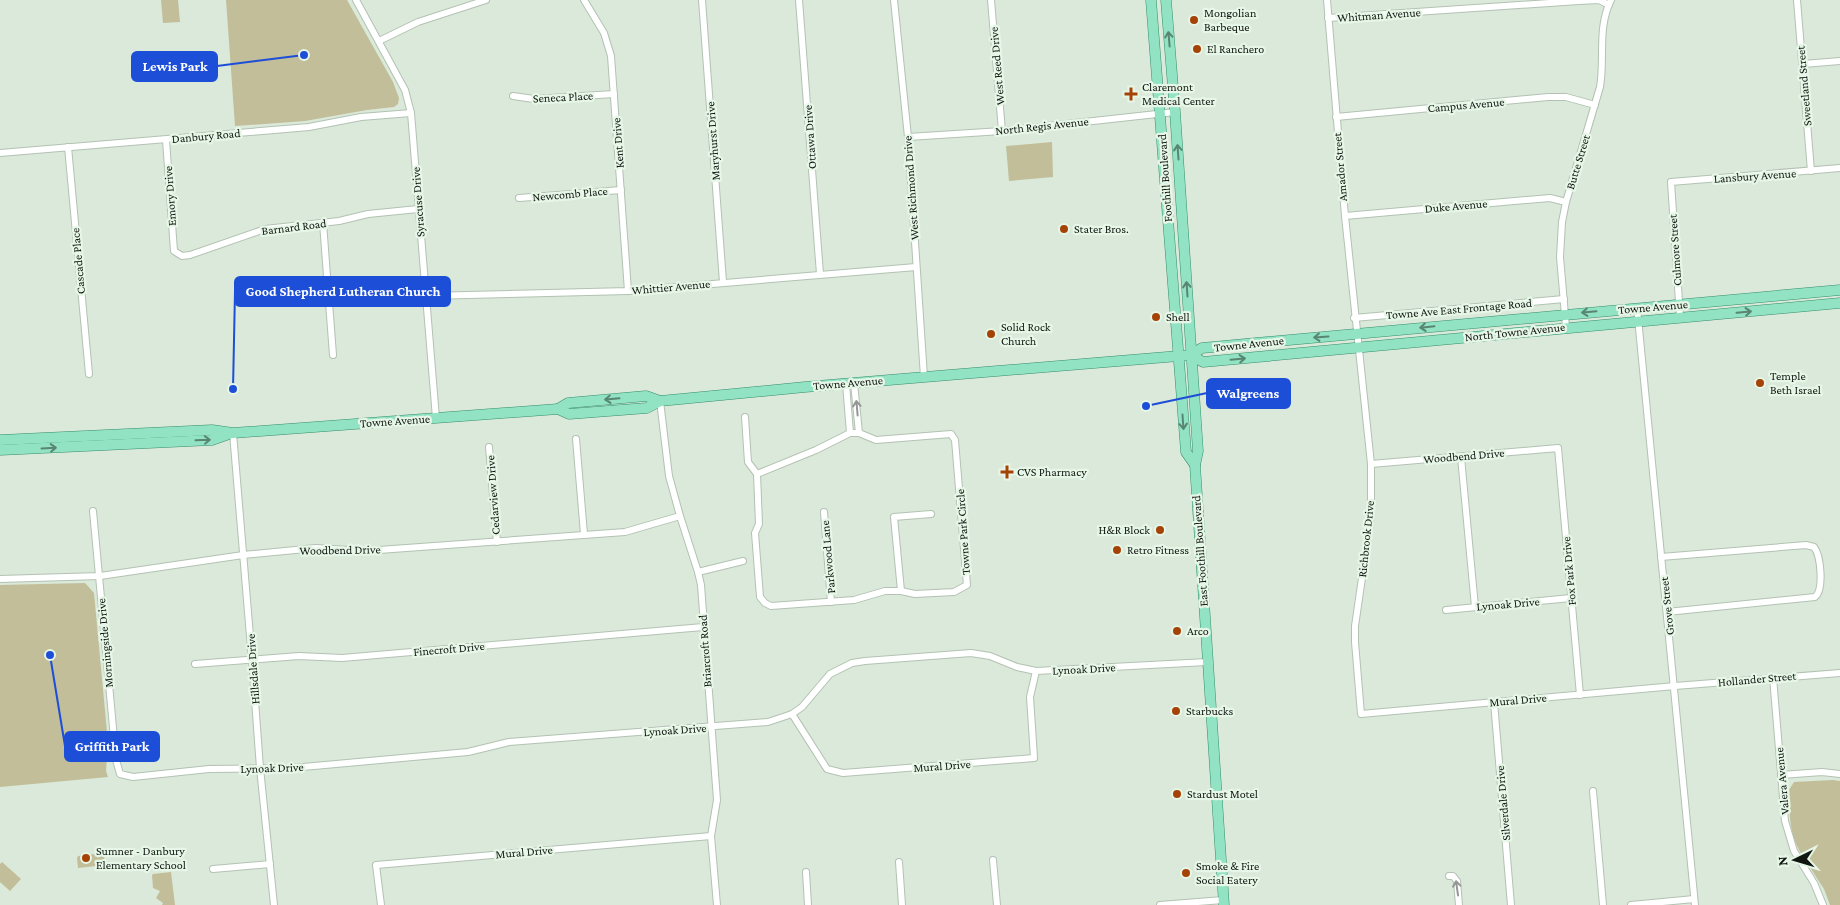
<svg xmlns="http://www.w3.org/2000/svg" width="1840" height="905" font-family="'Crimson Pro',serif">
<style>
.green{fill:#c1be99}
.lines{fill:none;stroke-linecap:round;stroke-linejoin:round}
.street-casing{stroke:#b3c2b3;stroke-width:8}
.primary-casing{stroke:#368e6b;stroke-width:11}
.street{stroke:#fff;stroke-width:6}
.primary{stroke:#92e2c4;stroke-width:10}
.oneway{stroke:#588673}
.oneway2{stroke:#949694}
.poi-dot{fill:#a54306;stroke:#e7f7e7;stroke-width:2}
.labels{text-anchor:middle;stroke-width:4.5;stroke-linejoin:round;paint-order:stroke}
.poi-label{font-size:12px;fill:#111611;stroke:#e7f7e7;text-anchor:start}
.street-label{font-size:12px;fill:#111611;stroke:#e7f7e7}
.leader{fill:none;stroke:#1d4ed8;stroke-width:2}
.callout-dot{fill:#1d4ed8;stroke:#e7f7e7;stroke-width:2}
.callout{fill:#1d4ed8;stroke:#1d4ed8;stroke-width:2}
.callout-label{font-size:14px;text-anchor:middle;font-weight:bold;fill:#fff}
</style>
<rect width="100%" height="100%" fill="#dae9d9"/>
<g class="green">
<path d="M161,0H178L180,22L163,23Z"/>
<path d="M226,0H347L393,82L399,98L398,104L394,107L367,110L305,121L235,126Z"/>
<path d="M1052,142L1053,177L1009,181L1006,146Z"/>
<path d="M85,583L94,593L108,743L106,771L108,777L0,787V585Z"/>
<path d="M1833,780L1840,781V905H1830L1824,889L1800,852L1793,837L1790,819L1789,790L1794,782Z"/>
<path d="M104,853L105,865L78,868L77,858L78,856Z"/>
<path d="M2,862L21,879L10,891L0,882V864Z"/>
<path d="M171,872L175,905H162L163,903L156,898L160,891L153,888L152,875L153,874Z"/>
</g>
<g class="lines">
<g class="street-casing">
<g id="street">
<path d="M356,0L405,90L411,113L436,418"/>
<path d="M584,0L604,33L611,56L628,291"/>
<path d="M702,0L723,282"/>
<path d="M799,0L820,274"/>
<path d="M894,0L908,137L924,377"/>
<path d="M991,0L1002,131"/>
<path d="M1327,0L1345,216L1371,464V512L1369,530L1355,626V642L1361,714L1675,686L1840,673"/>
<path d="M1797,0L1811,171"/>
<path d="M1328,18L1579,1L1599,0L1609,5"/>
<path d="M379,41L418,22L486,0"/>
<path d="M1803,64L1840,61"/>
<path d="M513,96L534,99L614,94"/>
<path d="M1336,117L1548,97H1566L1595,105"/>
<path d="M908,137L1002,131L1175,112"/>
<path d="M166,140L174,251L182,256L190,255L265,229L339,221L368,214L418,209"/>
<path d="M68,147L89,374"/>
<path d="M0,153L309,127L361,117L411,113"/>
<path d="M519,198L621,190"/>
<path d="M1345,216L1550,198L1566,202"/>
<path d="M323,223L333,355"/>
<path d="M425,296L628,291L916,267"/>
<path d="M1637,308L1695,905"/>
<path d="M1680,317L1671,182L1840,168"/>
<path d="M1354,318L1564,299"/>
<path d="M1566,327L1560,257L1562,222L1566,202L1600,87C1605,58 1597,28 1611,0"/>
<path d="M854,383L859,433"/>
<path d="M846,384L850,433"/>
<path d="M660,401L669,476L680,516L698,572L701,585L717,800L711,836L717,905"/>
<path d="M745,417L748,462L757,474"/>
<path d="M233,433L252,660L260,768L274,905"/>
<path d="M850,433H859L876,440L951,434L955,440L967,585L954,592L915,594L901,591H885L854,600L771,606L765,603L760,597L755,533L759,524L757,474L816,450Z"/>
<path d="M576,439L584,534"/>
<path d="M489,447L497,542"/>
<path d="M1461,457L1475,607"/>
<path d="M1371,464L1558,448L1580,695"/>
<path d="M93,511L116,760L120,774L133,777L209,769L292,768L468,752L509,742L768,722L792,714L802,707L830,674L852,663L865,661L971,653L990,656L1017,667L1036,671L1207,662"/>
<path d="M824,512L831,602"/>
<path d="M1661,557L1806,545L1814,547C1821,556 1824,590 1815,597L1667,612"/>
<path d="M698,572L743,561"/>
<path d="M0,579L100,576L243,555L316,548L365,551L625,532L680,516"/>
<path d="M901,591L894,517L931,514"/>
<path d="M1446,610L1571,598"/>
<path d="M195,664L299,656L342,658L703,627"/>
<path d="M1773,677L1785,821L1794,851L1814,883L1823,905"/>
<path d="M1494,702L1511,905"/>
<path d="M792,714L827,769L843,773L1034,758L1030,697L1036,671"/>
<path d="M1781,775L1822,772L1840,774"/>
<path d="M1593,791L1603,905"/>
<path d="M993,860L997,905"/>
<path d="M899,862L902,905"/>
<path d="M213,869L270,864"/>
<path d="M806,872L808,905"/>
<path d="M1449,876H1453L1457,881L1459,905"/>
<path d="M381,905L376,865L711,836"/>
<path d="M1160,905L1223,900"/>
<path d="M1631,905L1694,899"/>
</g>
</g>
<g class="primary-casing">
<g id="primary">
<path d="M1151,0L1186,452L1195,465"/>
<path d="M1166,0L1175,112L1198,451L1195,465L1224,905"/>
<path d="M1191,355L1203,362L1840,303"/>
<path d="M558,409L568,403L646,396L660,401L805,387L1191,355L1202,348L1840,290"/>
<path d="M0,440L212,430L233,433L558,409L569,414L647,408L660,401"/>
<path d="M0,450L212,440L229,434"/>
</g>
</g>
<use href="#street" class="street"/>
<use href="#primary" class="primary"/>
</g>
<defs><path id="oneway-shaft" d="M-6 0H5M1.5-3L5.5 0L1.5 3" fill="none" stroke-width="1.6" stroke-linecap="round" stroke-linejoin="round" transform="scale(1.25)"/></defs>
<g class="oneway">
<use href="#oneway-shaft" transform="translate(1169 39) rotate(-95)"/>
<use href="#oneway-shaft" transform="translate(1178 152) rotate(-94)"/>
<use href="#oneway-shaft" transform="translate(1187 289) rotate(-94)"/>
<use href="#oneway-shaft" transform="translate(1589 312) rotate(175)"/>
<use href="#oneway-shaft" transform="translate(1744 312) rotate(-5)"/>
<use href="#oneway-shaft" transform="translate(1427 327) rotate(174)"/>
<use href="#oneway-shaft" transform="translate(1321 337) rotate(176)"/>
<use href="#oneway-shaft" transform="translate(1238 359) rotate(-5)"/>
<use href="#oneway-shaft" transform="translate(612 399) rotate(175)"/>
<use href="#oneway-shaft" transform="translate(1183 422) rotate(86)"/>
<use href="#oneway-shaft" transform="translate(203 440) rotate(-2)"/>
<use href="#oneway-shaft" transform="translate(49 448) rotate(-3)"/>
</g>
<g class="oneway2">
<use href="#oneway-shaft" transform="translate(857 408) rotate(-95)"/>
<use href="#oneway-shaft" transform="translate(1457 888) rotate(-98)"/>
</g>
<g class="poi-dot">
<circle cx="1194" cy="20" r="5"/>
<circle cx="1197" cy="49" r="5"/>
<path d="M1128.5 86.5h5v5h5v5h-5v5h-5v-5h-5v-5h5z"/>
<circle cx="1064" cy="229" r="5"/>
<circle cx="1156" cy="317" r="5"/>
<circle cx="991" cy="334" r="5"/>
<circle cx="1760" cy="383" r="5"/>
<path d="M1004.5 464.5h5v5h5v5h-5v5h-5v-5h-5v-5h5z"/>
<circle cx="1160" cy="530" r="5"/>
<circle cx="1117" cy="550" r="5"/>
<circle cx="1177" cy="631" r="5"/>
<circle cx="1176" cy="711" r="5"/>
<circle cx="1177" cy="794" r="5"/>
<circle cx="86" cy="858" r="5"/>
<circle cx="1186" cy="873" r="5"/>
</g>
<g class="labels">
<g class="poi-label">
<text x="1204" y="17">Mongolian<tspan x="1204" dy="14">Barbeque</tspan></text>
<text x="1207" y="53">El Ranchero</text>
<text x="1142" y="91">Claremont<tspan x="1142" dy="14">Medical Center</tspan></text>
<text x="1074" y="233">Stater Bros.</text>
<text x="1166" y="321">Shell</text>
<text x="1001" y="331">Solid Rock<tspan x="1001" dy="14">Church</tspan></text>
<text x="1770" y="380">Temple<tspan x="1770" dy="14">Beth Israel</tspan></text>
<text x="1017" y="476">CVS Pharmacy</text>
<text x="1150" y="534" text-anchor="end">H&amp;R Block</text>
<text x="1127" y="554">Retro Fitness</text>
<text x="1187" y="635">Arco</text>
<text x="1186" y="715">Starbucks</text>
<text x="1187" y="798">Stardust Motel</text>
<text x="96" y="855">Sumner - Danbury<tspan x="96" dy="14">Elementary School</tspan></text>
<text x="1196" y="870">Smoke &amp; Fire<tspan x="1196" dy="14">Social Eatery</tspan></text>
</g>
<g class="street-label">
<text transform="translate(1379 15) rotate(-4)" y="4">Whitman Avenue</text>
<text transform="translate(997 66) rotate(-95)" y="4">West Reed Drive</text>
<text transform="translate(1804 86) rotate(-95)" y="4">Sweetland Street</text>
<text transform="translate(563 97) rotate(-3)" y="4">Seneca Place</text>
<text transform="translate(1466 105) rotate(-5)" y="4">Campus Avenue</text>
<text transform="translate(1042 126) rotate(-6)" y="4">North Regis Avenue</text>
<text transform="translate(206 136) rotate(-5)" y="4">Danbury Road</text>
<text transform="translate(810 137) rotate(-94)" y="4">Ottawa Drive</text>
<text transform="translate(713 141) rotate(-94)" y="4">Maryhurst Drive</text>
<text transform="translate(618 143) rotate(-94)" y="4">Kent Drive</text>
<text transform="translate(1578 162) rotate(-73)" y="4">Butte Street</text>
<text transform="translate(1340 167) rotate(-95)" y="4">Amador Street</text>
<text transform="translate(1755 176) rotate(-4)" y="4">Lansbury Avenue</text>
<text transform="translate(1165 178) rotate(-94)" y="4">Foothill Boulevard</text>
<text transform="translate(911 188) rotate(-94)" y="4">West Richmond Drive</text>
<text transform="translate(570 194) rotate(-5)" y="4">Newcomb Place</text>
<text transform="translate(170 196) rotate(-94)" y="4">Emory Drive</text>
<text transform="translate(418 202) rotate(-94)" y="4">Syracuse Drive</text>
<text transform="translate(1456 206) rotate(-5)" y="4">Duke Avenue</text>
<text transform="translate(294 227) rotate(-7)" y="4">Barnard Road</text>
<text transform="translate(1675 250) rotate(-94)" y="4">Culmore Street</text>
<text transform="translate(78 261) rotate(-95)" y="4">Cascade Place</text>
<text transform="translate(671 287) rotate(-5)" y="4">Whittier Avenue</text>
<text transform="translate(1653 307) rotate(-5)" y="4">Towne Avenue</text>
<text transform="translate(1459 309) rotate(-5)" y="4">Towne Ave East Frontage Road</text>
<text transform="translate(1515 332) rotate(-6)" y="4">North Towne Avenue</text>
<text transform="translate(1249 344) rotate(-6)" y="4">Towne Avenue</text>
<text transform="translate(848 383) rotate(-5)" y="4">Towne Avenue</text>
<text transform="translate(395 421) rotate(-4)" y="4">Towne Avenue</text>
<text transform="translate(1464 456) rotate(-5)" y="4">Woodbend Drive</text>
<text transform="translate(493 495) rotate(-94)" y="4">Cedarview Drive</text>
<text transform="translate(963 532) rotate(-94)" y="4">Towne Park Circle</text>
<text transform="translate(1366 539) rotate(-84)" y="4">Richbrook Drive</text>
<text transform="translate(340 550) rotate(-1)" y="4">Woodbend Drive</text>
<text transform="translate(1200 551) rotate(-94)" y="4">East Foothill Boulevard</text>
<text transform="translate(828 557) rotate(-95)" y="4">Parkwood Lane</text>
<text transform="translate(1569 571) rotate(-95)" y="4">Fox Park Drive</text>
<text transform="translate(1508 604) rotate(-5)" y="4">Lynoak Drive</text>
<text transform="translate(1667 606) rotate(-96)" y="4">Grove Street</text>
<text transform="translate(105 643) rotate(-95)" y="4">Morningside Drive</text>
<text transform="translate(449 649) rotate(-5)" y="4">Finecroft Drive</text>
<text transform="translate(705 651) rotate(-94)" y="4">Briarcroft Road</text>
<text transform="translate(253 669) rotate(-94)" y="4">Hillsdale Drive</text>
<text transform="translate(1084 669) rotate(-3)" y="4">Lynoak Drive</text>
<text transform="translate(1757 679) rotate(-5)" y="4">Hollander Street</text>
<text transform="translate(1518 700) rotate(-5)" y="4">Mural Drive</text>
<text transform="translate(675 730) rotate(-4)" y="4">Lynoak Drive</text>
<text transform="translate(942 766) rotate(-4)" y="4">Mural Drive</text>
<text transform="translate(272 768) rotate(-2)" y="4">Lynoak Drive</text>
<text transform="translate(1782 781) rotate(-95)" y="4">Valera Avenue</text>
<text transform="translate(1503 803) rotate(-95)" y="4">Silverdale Drive</text>
<text transform="translate(524 852) rotate(-5)" y="4">Mural Drive</text>
</g>
</g>
<path class="leader" d="M304 55L217 66M233 389L235 291M1146 406L1207 393M50 655L65 746"/>
<g class="callout-dot">
<circle cx="304" cy="55" r="5"/>
<circle cx="233" cy="389" r="5"/>
<circle cx="1146" cy="406" r="5"/>
<circle cx="50" cy="655" r="5"/>
</g>
<g class="callout">
<rect x="132" y="52" width="85" height="29" rx="5"/>
<rect x="235" y="277" width="215" height="29" rx="5"/>
<rect x="1207" y="379" width="83" height="29" rx="5"/>
<rect x="65" y="732" width="94" height="29" rx="5"/>
</g>
<g class="callout-label">
<text x="175" y="71">Lewis Park</text>
<text x="343" y="296">Good Shepherd Lutheran Church</text>
<text x="1248" y="398">Walgreens</text>
<text x="112" y="751">Griffith Park</text>
</g>
<g transform="translate(1795 860) rotate(265)" stroke="#e7f7e7" stroke-width="4" paint-order="stroke">
<path d="M0-4L9 19L0 12L-9 19Z" fill="#111611"/>
<text y="-8" font-size="14" font-weight="bold" text-anchor="middle" fill="#111611">N</text>
</g>
</svg>
